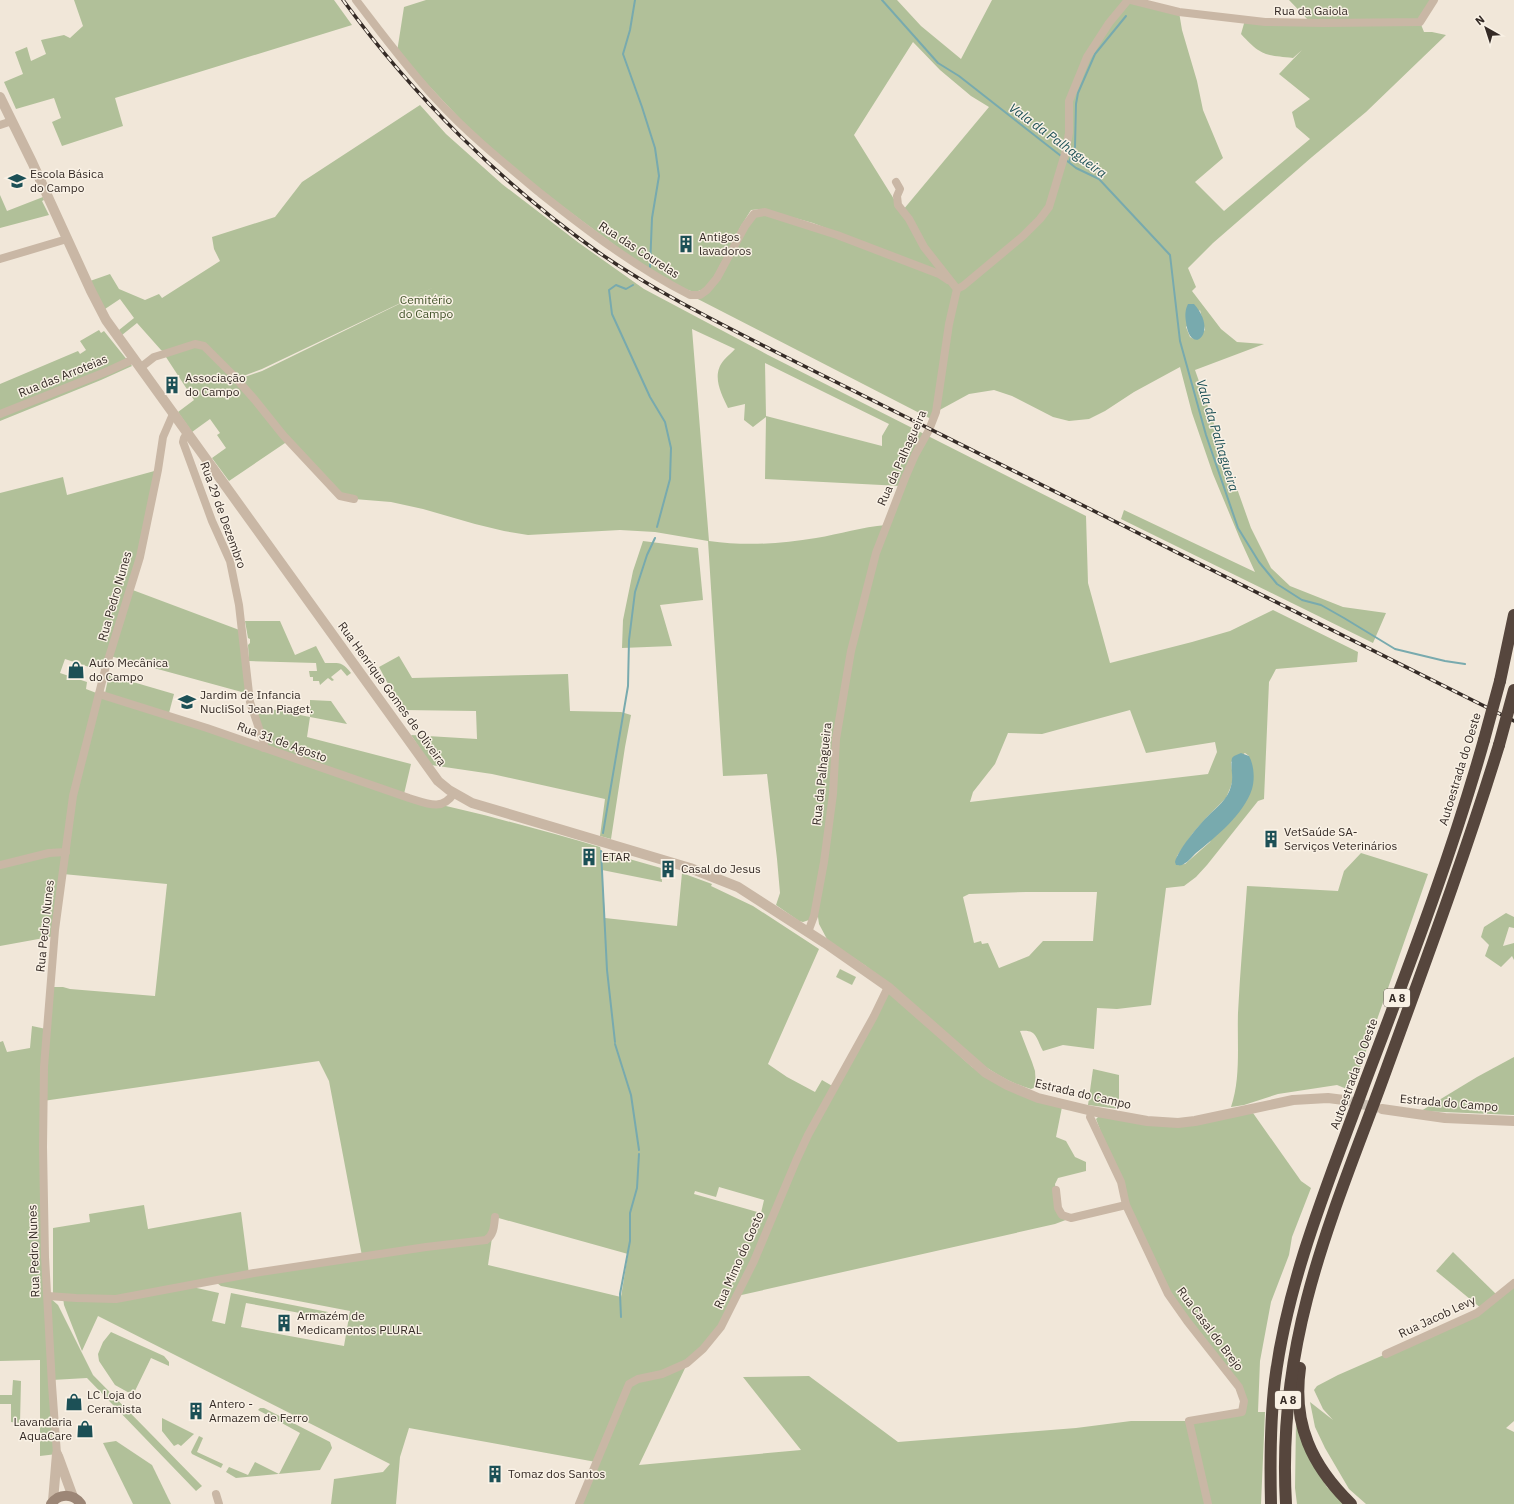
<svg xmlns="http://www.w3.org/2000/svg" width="1514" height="1504" font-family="'IBM Plex Sans',sans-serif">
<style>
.green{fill:#b1c099;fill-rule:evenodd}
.water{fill:#78aaae}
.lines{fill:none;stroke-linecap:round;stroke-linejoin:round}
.stream{stroke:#78aaae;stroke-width:2}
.tertiary-tunnel{stroke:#cbc1b5;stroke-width:10;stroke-dasharray:10 5;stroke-linecap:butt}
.minor{stroke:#c9b7a5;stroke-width:8}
.tertiary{stroke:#c9b7a5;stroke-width:10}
.secondary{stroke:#9c8676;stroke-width:10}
.motorway{stroke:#56463d;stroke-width:12}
.rail-casing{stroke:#352b26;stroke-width:3.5}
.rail{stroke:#f9f1e5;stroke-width:2;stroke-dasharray:6;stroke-linecap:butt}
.motorway-bridge{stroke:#56463d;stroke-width:12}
.labels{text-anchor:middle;stroke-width:3;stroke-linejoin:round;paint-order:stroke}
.shield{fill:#f9f1e5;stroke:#70665f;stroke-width:1}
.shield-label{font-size:11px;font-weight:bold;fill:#352b26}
.street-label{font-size:12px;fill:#352b26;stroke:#f9f1e5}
.poi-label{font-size:12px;fill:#352b26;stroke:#f9f1e5;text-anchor:start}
.park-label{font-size:12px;fill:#42532a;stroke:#f9f1e5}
.water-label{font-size:13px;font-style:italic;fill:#1c5056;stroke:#f9f1e5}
</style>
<rect width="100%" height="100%" fill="#f1e7d9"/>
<g class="green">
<path d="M74,0H334L352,25L115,98L123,126L62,146L52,122L61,118L54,98L16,109L4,82L23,74L15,52L27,47L31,61L46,54L41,40L64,35L70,38L83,26Z"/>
<path d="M426,0H897L921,26L961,59L992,0H1132L1179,12L1182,30L1197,81L1203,110L1223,158L1195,182L1224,211L1310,139L1296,127L1292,112L1310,99L1279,74L1302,50L1293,58C1265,55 1261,56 1241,34L1245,20L1311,23L1289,0H1434L1420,22L1424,32H1432L1446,35L1366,112L1312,157L1213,243L1188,268L1196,287L1192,291L1221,329L1237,342L1264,344L1195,370L1251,528L1271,568L1290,586L1343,607L1386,613L1373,643L1121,519L1124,510L1255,572L1240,539L1213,474L1192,413L1180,367L1134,392L1105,411L1089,419L1069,421L1053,417L1012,396L994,390L969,394L936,412L933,420L690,295L707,290L754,214L765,212L947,279L903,210L989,107L971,96L940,70L913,42L854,135L940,273L813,223L762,209L751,210L741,226L710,284L702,290L694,292L685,289L652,273L495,156L397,52L404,7ZM1200,310L1205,330L1194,339L1190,337L1186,327Z"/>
<path d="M420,105L446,134L502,184L579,243L644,289L768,355L1086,516L1088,583L1110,663L1192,642L1230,631L1273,610L1358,652L1357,662L1276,669L1269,682L1264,799L1258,801L1207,865L1196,877L1184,886L1166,888L1151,1005L1117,1009L1097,1008L1094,1049L1063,1045L1043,1051C1036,1038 1037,1029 1020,1031L1032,1062L1035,1071L1036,1087L1031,1089C1012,1084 996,1074 980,1063L866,966L828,941L819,924L818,917L803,922L799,921L776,905L780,893L777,859L767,774L723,776L708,541L655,532L620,530L528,535L504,531L475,524L423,509L391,502L354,499L340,496L288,441L229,481L212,458L226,448L217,435L220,433L210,419L192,432L178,412L194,400L164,354L166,353L161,350L137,323L122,335L119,330L134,318L120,299L105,309L90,281L110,274L119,289L145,300L159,294L162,298L220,261L214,249L212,237L275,217L302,182ZM434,287L262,371L239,379L238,378L262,369ZM692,329L735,349C732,353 727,356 724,360C711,375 721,393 728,408L745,404L744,420L753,427L766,417L765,479L901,486L886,525C862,527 840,534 816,538C780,544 745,546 709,541ZM765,363L889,424L882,436V446L766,416ZM1130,710L1146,753L1215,742L1217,752L1208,774L970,802L973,792L995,764L1008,733L1042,734ZM1245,753L1249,756L1210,842L1185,864L1176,865L1177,856L1193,833L1207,817L1226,798L1231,786L1233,779L1231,762ZM1026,892H1097L1093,941H1043L1029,956L999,968L988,943L982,944L981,941L974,943L963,897L969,894Z"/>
<path d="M0,195L7,211L43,197L44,200L42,201L49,215L0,228Z"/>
<path d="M99,330L101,333L104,331L132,366L101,380L0,421V384L78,351L80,354L86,350L80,341Z"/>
<path d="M158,470L130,589L242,631L249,694L110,656L105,670L93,666L92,668L65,659L60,673L87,682L86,689L99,694L263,748L251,705L310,717V700L331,701L347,724L310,717L307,737L411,764L404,794L409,798C474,811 537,829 600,847L601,851L661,868L662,882L602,870L605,918L677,926L682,873L712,884L711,886L753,906L819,949L768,1064L787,1077L815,1092L822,1080L834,1087L886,989L972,1067L1062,1107L1056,1137L1066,1141L1075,1157L1086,1162V1171L1058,1178L1055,1184L1058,1208L1071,1218L1055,1224L737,1296L721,1327L687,1364L639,1465L801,1450L743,1377L809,1376L898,1442L1076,1428L1131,1421H1189L1242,1412L1239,1387L1186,1320L1141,1238L1096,1119L1099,1116L1168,1127L1253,1113L1301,1181L1311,1188L1292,1237L1289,1255L1271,1302L1260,1361L1258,1412H1265L1261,1504H579L596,1462L409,1428L400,1457L396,1504H331L334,1479L383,1472L390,1464L98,1316L82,1351L64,1305L63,1297L53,1296V1228L90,1222L89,1214L144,1205L148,1229L241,1212L249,1274L362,1256L329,1081L319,1061L43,1101L49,1297L58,1305L93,1375L202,1486L196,1491L87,1378L52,1380L57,1454L40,1456V1360L0,1361V1042L3,1041L7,1052L30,1048L32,1026L46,1029L51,987H63L70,989L155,996L167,884L63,874L55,936L0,946V493L63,477L67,495ZM719,1187L764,1200L761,1213L694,1194L695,1191L716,1197ZM495,1217L628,1254L621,1297L488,1265ZM214,1281L221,1286L350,1311L344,1346L241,1327L246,1303L327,1318L328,1312L231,1293L225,1324L212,1321L219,1293L188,1286Z"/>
<path d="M643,541L698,548L703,600L660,605L672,646L622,648L623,620L633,571Z"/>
<path d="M245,621H280L295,655L316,646L325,663C339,663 342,661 351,673L347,676L341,669L331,677L334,680L332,681L328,678L320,685L319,681H313V677H310L309,671H317L316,663L249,661L248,645L250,643V639L248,638Z"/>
<path d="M399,656L412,678L568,674L570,711L621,712L631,715L625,747L611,839L600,836L605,799L492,774L431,765L411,735L477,739L476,711L402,710L379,667Z"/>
<path d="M109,675L174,694L169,713L105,693Z"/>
<path d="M1361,853L1428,874L1352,1091L1337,1085L1278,1094L1244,1105L1231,1107C1241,1078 1237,1044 1238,1013C1240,971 1244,928 1247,886L1338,891L1344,871Z"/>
<path d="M1506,913L1514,917V928L1509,927L1503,946L1514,943V960L1512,956L1501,967L1485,956L1489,945L1481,937L1484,927Z"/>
<path d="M840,969L856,977L852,985L836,977Z"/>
<path d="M1514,1057V1115L1421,1111L1477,1077Z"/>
<path d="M1093,1069L1119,1075V1109L1088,1105Z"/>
<path d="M1453,1252L1498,1296L1482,1309L1436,1271Z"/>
<path d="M1514,1283V1421L1506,1428L1514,1432V1504H1366L1349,1489L1325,1448L1315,1427L1310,1402L1333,1420L1323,1409L1314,1390L1317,1386L1338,1375L1466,1319Z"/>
<path d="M111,1332L164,1356L169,1362V1366L151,1358L133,1395L115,1385L99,1361L98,1354L103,1342Z"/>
<path d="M13,1380L21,1381L20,1423L11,1422V1404H0V1395H12Z"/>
<path d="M260,1408H264L330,1442L332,1448L320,1470L236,1478L226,1472L229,1467L248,1475L255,1462L279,1474L300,1433L258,1410Z"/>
<path d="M162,1418L194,1434L181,1446L178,1444L174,1446L162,1431Z"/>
<path d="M1296,1422L1315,1468L1327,1487L1345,1504H1297L1295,1488Z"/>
<path d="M199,1436L203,1438L197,1452L223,1464L221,1468L192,1454L191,1452Z"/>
<path d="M116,1441L152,1465L171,1504H133L103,1443Z"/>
</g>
<g class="water">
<path d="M1188,304H1194C1220,333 1190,358 1186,322C1185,315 1185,310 1188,304Z"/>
<path d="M1241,753L1249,756C1254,765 1255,779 1252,789C1244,814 1216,837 1196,853C1192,857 1187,863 1182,865C1179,866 1179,865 1176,865L1175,862C1178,850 1198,826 1207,817C1217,807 1228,799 1231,786C1234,776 1230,767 1232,758L1234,756Z"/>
</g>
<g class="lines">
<g class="stream">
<path d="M635,0L630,30L623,54L642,107L655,148L659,176L652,218L650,267"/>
<path d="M882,0L938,63L959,76L1061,156"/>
<path d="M1066,160L1076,168L1099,179L1170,255L1180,341L1206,435L1238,528L1259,562L1277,584L1302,600L1321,605L1344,618L1395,649L1445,661L1465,664"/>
<path d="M1069,162L1075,147L1076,104L1078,93L1095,54L1126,16"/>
<path d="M633,285L626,289L616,285L609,290L612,314L650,397L665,422L671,448L670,479L657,527"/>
<path d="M603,833L628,686L629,640L635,592L647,555L655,538"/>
<path d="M601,851L607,970L615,1042"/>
<path d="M615,1044L631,1095L639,1150"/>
<path d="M621,1317L620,1294L630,1241V1213L637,1188L639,1154"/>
</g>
<path class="tertiary-tunnel" d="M1344,1100L1379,1108"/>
<g class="minor">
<path d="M356,0C382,34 407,68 436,99C468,134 504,163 540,193C588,231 635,267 690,295H700L707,290L717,278L745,226L754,214L765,212L837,235L939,274L948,280"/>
<path d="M1131,0L1179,12L1265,22L1324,23L1420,22L1434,0"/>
<path d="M0,125L12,121"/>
<path d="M896,182L900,189L897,196L898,205L909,219L924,247L957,289"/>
<path d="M0,259L67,239"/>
<path d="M140,368L154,357L167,353L195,344L204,346L232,374L255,400L283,435L340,496L354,499"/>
<path d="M0,414L108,371L134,359"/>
<path d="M187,433L184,438L183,442L212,521L230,561L239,605L250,702L264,743V748"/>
<path d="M99,694L207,728L409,798C426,803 442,812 454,793"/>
<path d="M0,865L49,853L66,852"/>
<path d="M808,932L814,916L824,862L833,794L836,739L851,651L876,553L905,478L915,455L929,430L936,412L949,324L957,289L963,286L1023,236L1040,219L1049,207L1065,154L1069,133V101L1087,57L1109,23L1128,0"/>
<path d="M1092,1111L1090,1117L1092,1121L1121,1182L1126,1205L1168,1294L1187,1321L1239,1387L1244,1401L1242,1412L1189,1421L1208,1504"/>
<path d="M1056,1190L1058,1208L1062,1215L1071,1218L1126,1205"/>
<path d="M48,1296L76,1298L116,1299L254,1273L426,1247L486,1240C494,1235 494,1226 495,1217"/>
<path d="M1386,1354L1477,1313L1514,1283"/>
<path d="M57,1454L52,1385L45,1257L43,1147L44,1067L55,930L73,796L105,670L140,557L158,470L163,437L173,414"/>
<path d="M216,1494L219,1504"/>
<path d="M579,1504L629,1384L638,1379L662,1374L687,1363L703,1349L721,1327L754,1261L796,1161L808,1135L874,1016L888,987"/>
</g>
<g class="tertiary">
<path d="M0,97L32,162L91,291L106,320L438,781L449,790L472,803L690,868L738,887L825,943L888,987L986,1073L1007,1085L1038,1098L1092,1111L1147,1121L1178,1123L1195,1121L1293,1100L1328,1098L1344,1100"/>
<path d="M1382,1109L1445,1118L1514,1121"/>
<path d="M58,1456L73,1497"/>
<path d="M53,1501L57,1454"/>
</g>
<path class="secondary" d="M51,1504C59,1493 73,1493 81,1504"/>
<g class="motorway">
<path d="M1500,681L1514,615"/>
<path d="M1300,1368C1292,1424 1312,1466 1351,1504"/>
<path d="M1271,1504C1270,1463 1270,1421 1275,1380C1288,1278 1329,1181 1364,1085C1407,971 1451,857 1484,740"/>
<path d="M1286,1504C1282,1435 1290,1365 1307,1299C1326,1225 1355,1155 1381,1084C1422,971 1464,859 1499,745"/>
</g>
<g class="rail-casing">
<path id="rail" d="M343,0C413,96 501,183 598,252C653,290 713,320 772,350L1514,721"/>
</g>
<use href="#rail" class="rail"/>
<g class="motorway-bridge">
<path d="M1484,740L1500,681"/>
<path d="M1499,745L1514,690"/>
</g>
</g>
<defs>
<g id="school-bare" transform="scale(1.38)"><path d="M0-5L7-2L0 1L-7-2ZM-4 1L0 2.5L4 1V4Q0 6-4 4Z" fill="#1c5056" stroke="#f9f1e5" stroke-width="2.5" paint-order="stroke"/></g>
<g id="building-bare" transform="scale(1.38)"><path d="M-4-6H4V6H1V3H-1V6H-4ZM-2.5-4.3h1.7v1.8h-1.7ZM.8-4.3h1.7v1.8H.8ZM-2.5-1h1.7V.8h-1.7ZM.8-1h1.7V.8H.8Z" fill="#1c5056" stroke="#f9f1e5" stroke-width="2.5" paint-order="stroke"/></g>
<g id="shop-bare" transform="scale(1.38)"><path d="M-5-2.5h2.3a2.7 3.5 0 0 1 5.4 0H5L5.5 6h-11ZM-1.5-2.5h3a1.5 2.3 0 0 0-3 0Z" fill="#1c5056" stroke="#f9f1e5" stroke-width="2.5" paint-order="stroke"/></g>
</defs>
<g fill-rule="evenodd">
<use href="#school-bare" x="17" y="181"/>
<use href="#building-bare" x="686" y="244"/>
<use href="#building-bare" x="172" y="385"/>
<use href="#shop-bare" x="76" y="670"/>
<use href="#school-bare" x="187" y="702"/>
<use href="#building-bare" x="1271" y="839"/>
<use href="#building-bare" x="589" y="857"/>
<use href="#building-bare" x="668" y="869"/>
<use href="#building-bare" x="284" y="1323"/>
<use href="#shop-bare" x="74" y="1402"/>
<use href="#building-bare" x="196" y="1411"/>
<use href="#shop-bare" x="85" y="1429"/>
<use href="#building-bare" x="495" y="1474"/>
</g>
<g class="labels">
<g class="shield">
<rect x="1384" y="989" width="26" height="18" rx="3"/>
<rect x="1275" y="1391" width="26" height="18" rx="3"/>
</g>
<g class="shield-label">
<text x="1397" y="1002">A 8</text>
<text x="1288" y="1404">A 8</text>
</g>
<g class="street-label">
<text x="1311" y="15">Rua da Gaiola</text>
<text transform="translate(639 250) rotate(33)" y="4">Rua das Courelas</text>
<text transform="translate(63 376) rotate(-22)" y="4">Rua das Arroteias</text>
<text transform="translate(902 458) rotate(-66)" y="4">Rua da Palhagueira</text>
<text transform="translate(223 515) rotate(70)" y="4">Rua 29 de Dezembro</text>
<text transform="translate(115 596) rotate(-74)" y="4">Rua Pedro Nunes</text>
<text transform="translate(392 694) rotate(54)" y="4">Rua Henrique Gomes de Oliveira</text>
<text transform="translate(282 742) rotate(20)" y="4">Rua 31 de Agosto</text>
<text transform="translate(1460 769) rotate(-73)" y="4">Autoestrada do Oeste</text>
<text transform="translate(822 774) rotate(-84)" y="4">Rua da Palhagueira</text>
<text transform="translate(45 926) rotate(-84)" y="4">Rua Pedro Nunes</text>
<text transform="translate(1354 1074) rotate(-70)" y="4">Autoestrada do Oeste</text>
<text transform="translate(1083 1094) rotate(13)" y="4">Estrada do Campo</text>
<text transform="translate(1449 1103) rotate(5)" y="4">Estrada do Campo</text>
<text transform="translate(34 1251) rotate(-92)" y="4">Rua Pedro Nunes</text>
<text transform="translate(739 1260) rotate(-66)" y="4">Rua Mimo do Gosto</text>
<text transform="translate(1437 1317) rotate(-25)" y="4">Rua Jacob Levy</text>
<text transform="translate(1210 1329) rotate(53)" y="4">Rua Casal do Brejo</text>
</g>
<g class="poi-label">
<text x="30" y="178">Escola Básica<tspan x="30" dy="14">do Campo</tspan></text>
<text x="699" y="241">Antigos<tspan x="699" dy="14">lavadoros</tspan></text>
<text x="185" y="382">Associação<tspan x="185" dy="14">do Campo</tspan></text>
<text x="89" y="667">Auto Mecânica<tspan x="89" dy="14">do Campo</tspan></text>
<text x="200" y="699">Jardim de Infancia<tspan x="200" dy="14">NucliSol Jean Piaget.</tspan></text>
<text x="1284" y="836">VetSaúde SA-<tspan x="1284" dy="14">Serviços Veterinários</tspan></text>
<text x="602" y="861">ETAR</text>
<text x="681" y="873">Casal do Jesus</text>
<text x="297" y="1320">Armazém de<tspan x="297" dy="14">Medicamentos PLURAL</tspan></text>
<text x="87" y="1399">LC Loja do<tspan x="87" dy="14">Ceramista</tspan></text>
<text x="209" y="1408">Antero -<tspan x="209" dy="14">Armazem de Ferro</tspan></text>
<text x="72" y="1426" text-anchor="end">Lavandaria<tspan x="72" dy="14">AquaCare</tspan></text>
<text x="508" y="1478">Tomaz dos Santos</text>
</g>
<g class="park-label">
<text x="426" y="304">Cemitério<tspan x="426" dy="14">do Campo</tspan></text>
</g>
<g class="water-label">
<text transform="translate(1058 140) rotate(36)" y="5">Vala da Palhagueira</text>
<text transform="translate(1218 435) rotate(73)" y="5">Vala da Palhagueira</text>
</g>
</g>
<g transform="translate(1486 28) rotate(321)" stroke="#f9f1e5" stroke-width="3" paint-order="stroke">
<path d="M0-3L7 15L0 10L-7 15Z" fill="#352b26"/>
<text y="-6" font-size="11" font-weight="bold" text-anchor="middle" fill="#352b26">N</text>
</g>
</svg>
